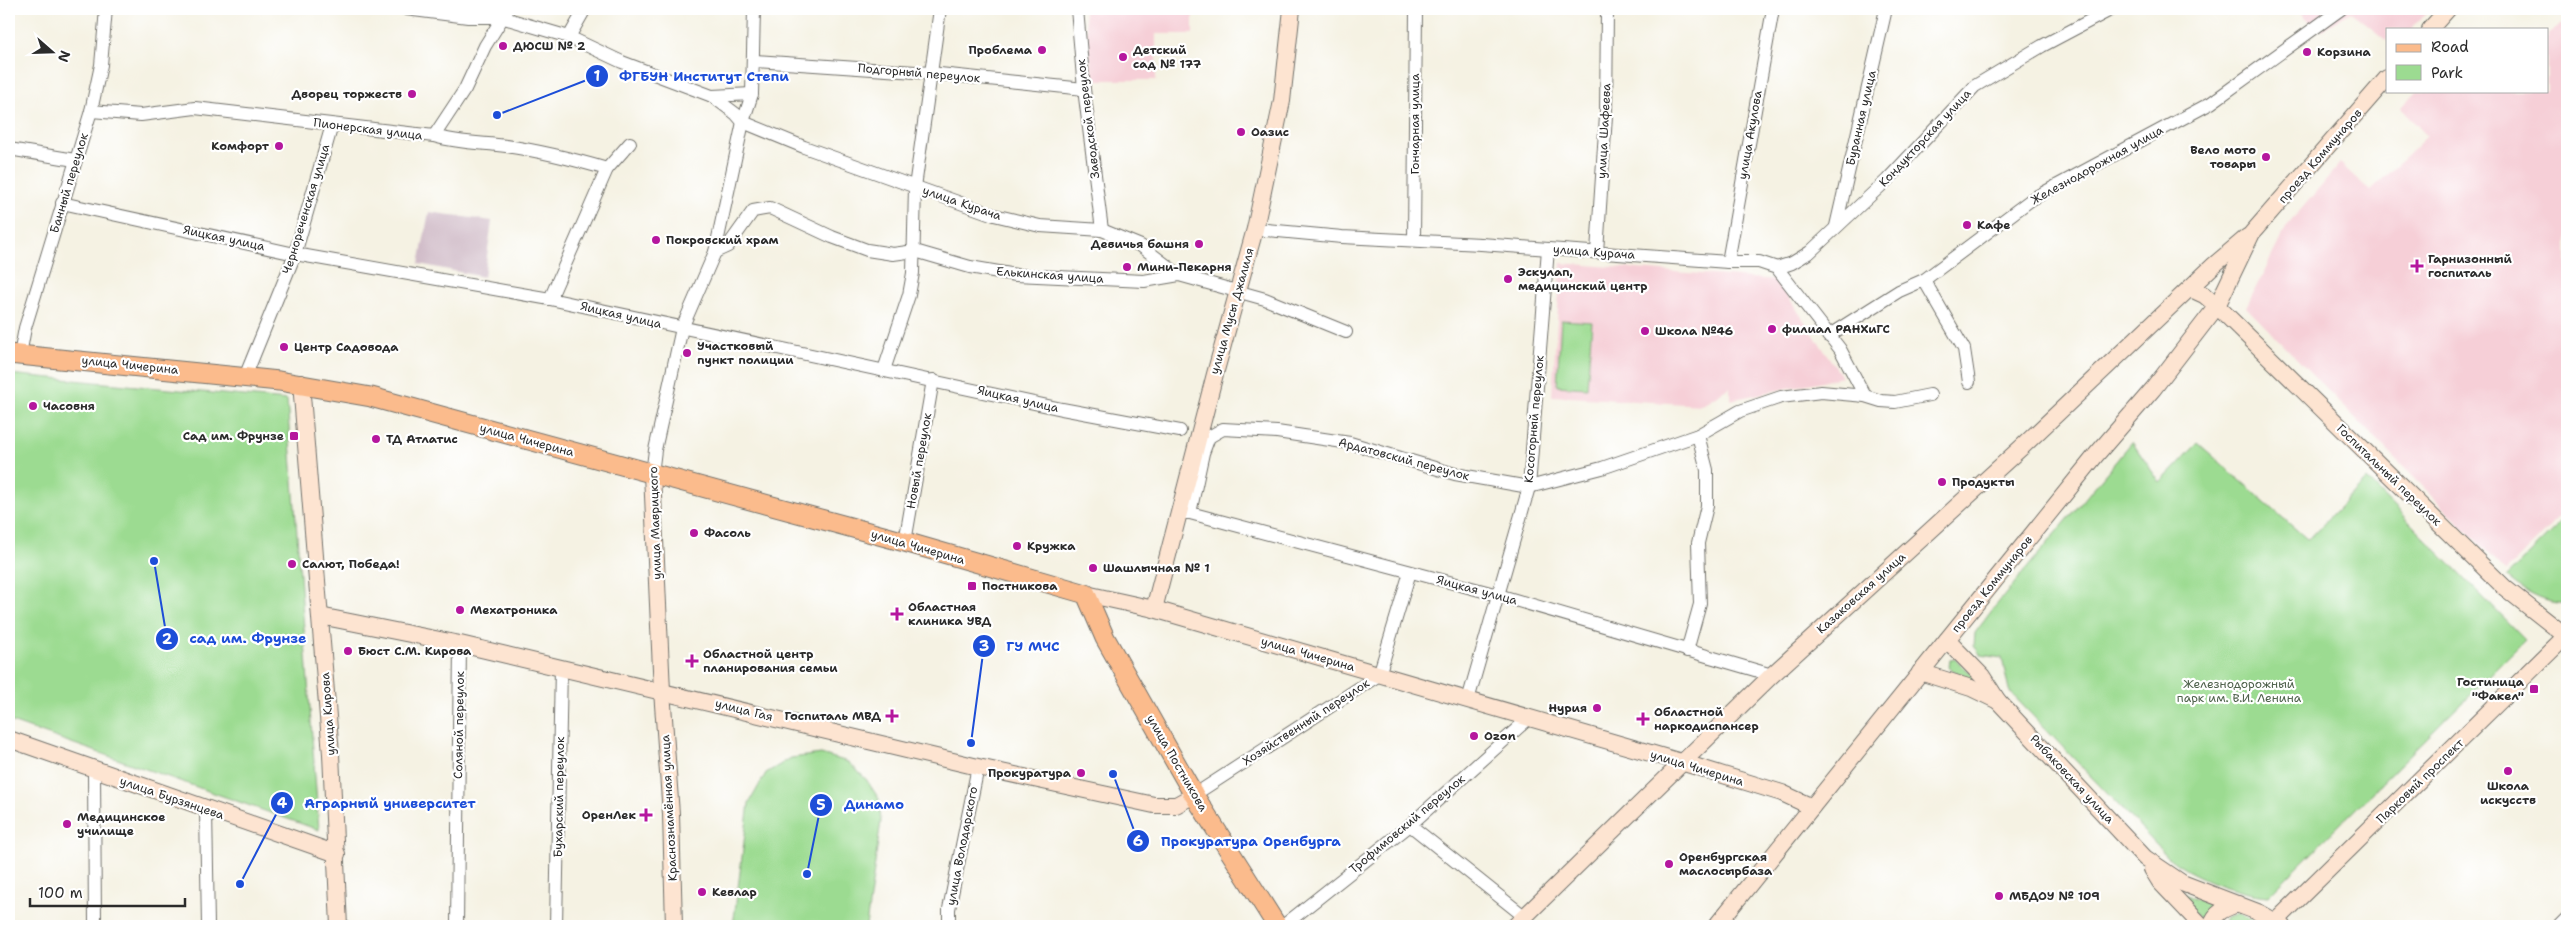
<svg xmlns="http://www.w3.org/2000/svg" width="2576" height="935" font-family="'Shantell Sans',sans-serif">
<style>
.built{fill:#f6cfd7}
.industrial{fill:#d1bdc9}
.green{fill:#9cdb91;stroke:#64835e}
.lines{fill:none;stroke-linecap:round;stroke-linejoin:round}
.street-casing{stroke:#72716b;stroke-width:14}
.secondary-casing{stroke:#72716b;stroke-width:18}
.primary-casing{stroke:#72716b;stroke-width:21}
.street{stroke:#fff;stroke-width:12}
.secondary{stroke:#fde4d1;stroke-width:16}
.primary{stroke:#fbbb8c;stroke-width:19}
.poi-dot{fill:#b5179e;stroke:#fff;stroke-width:2}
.labels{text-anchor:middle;stroke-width:4.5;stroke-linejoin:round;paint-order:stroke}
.poi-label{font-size:12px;font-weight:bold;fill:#2b2b2b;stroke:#fff;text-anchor:start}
.street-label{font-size:12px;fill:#2b2b2b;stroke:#fff}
.park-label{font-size:12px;fill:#4d604a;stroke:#fff}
.leader{fill:none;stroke:#1d4ed8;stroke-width:2}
.callout-dot{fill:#1d4ed8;stroke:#fff;stroke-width:2}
.mark-label{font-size:15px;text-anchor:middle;font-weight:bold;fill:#fff}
.callout-label{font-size:14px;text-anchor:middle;font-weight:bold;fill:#1d4ed8;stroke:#fff;stroke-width:4.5;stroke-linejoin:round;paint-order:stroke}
</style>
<rect width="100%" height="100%" fill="#fff"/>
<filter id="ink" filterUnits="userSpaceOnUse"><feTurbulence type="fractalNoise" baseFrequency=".02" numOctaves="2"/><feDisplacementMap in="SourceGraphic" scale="10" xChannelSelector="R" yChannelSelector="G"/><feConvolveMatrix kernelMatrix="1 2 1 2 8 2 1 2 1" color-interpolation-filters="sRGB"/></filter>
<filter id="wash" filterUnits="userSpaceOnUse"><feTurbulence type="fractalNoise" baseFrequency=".0096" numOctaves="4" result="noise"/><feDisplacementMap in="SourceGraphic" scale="20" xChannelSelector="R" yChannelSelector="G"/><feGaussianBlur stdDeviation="1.12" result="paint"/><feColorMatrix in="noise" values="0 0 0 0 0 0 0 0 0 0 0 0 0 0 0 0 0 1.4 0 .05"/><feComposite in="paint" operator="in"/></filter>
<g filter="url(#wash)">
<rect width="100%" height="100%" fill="#f5f2e3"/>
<g class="built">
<path d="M1084,9H1193V34H1156V80H1093Z"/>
<path d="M2298,9H2430L2411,29H2387V41L2351,12L2322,30L2312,24Z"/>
<path d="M2567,21V510L2506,571L2246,307L2287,226L2340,163L2370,191L2427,136L2401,108L2417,91H2547V35Z"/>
<path d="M1561,263L1777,280L1842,377L1730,400V387L1701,405L1552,396Z"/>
</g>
<path class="industrial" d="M429,212L492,221L484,277L419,264Z"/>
<g class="green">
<path d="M1561,320L1592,322L1587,388L1557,386Z"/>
<path d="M9,374L287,400L319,830L9,721Z"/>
<path d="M2132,442L2160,483L2198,443L2308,540L2367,479L2525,640L2268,896C2237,894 2193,877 2169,858L2009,691L2002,658L1981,655L1974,646L1975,633L1993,609Z"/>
<path d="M2567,517V603C2546,605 2522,591 2506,577Z"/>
<path d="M1955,659L1974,676L1971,681L1949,668L1950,660Z"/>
<path d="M821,754L848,762L866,779L879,799L881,821L866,926H733L749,803L766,773L791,758Z"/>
<path d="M2173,890L2213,906L2202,921Z"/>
<path d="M2238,913L2263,924L2260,926H2222L2226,917Z"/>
</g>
</g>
<g filter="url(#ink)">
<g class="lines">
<g class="street-casing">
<g id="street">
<path d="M406,9L468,17H501L569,37L622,62L712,96L736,114L743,122L804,147L994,215L1040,226L1102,230L1141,246L1179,275"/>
<path d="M1077,9L1084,89L1102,230"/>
<path d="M569,37L585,9"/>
<path d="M755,61L930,73L1084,89"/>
<path d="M712,96L752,94"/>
<path d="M91,111L141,115L195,108L434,136C458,143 482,143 506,146C541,151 573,159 607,169L630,143"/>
<path d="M434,136L465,89L485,46L508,9"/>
<path d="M9,149L75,160"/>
<path d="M62,203L295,254L550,299L1062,409L1180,431"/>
<path d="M1836,226L1886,9"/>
<path d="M1255,229L1342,237L1481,244L1728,262H1759L1777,268L1840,349L1865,396"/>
<path d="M1414,240L1416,9"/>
<path d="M715,252L728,246L753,211L770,208L832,237L867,250L893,254L915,251L970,267L1016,275L1144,281L1179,275L1265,299L1346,332"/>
<path d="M1597,252L1606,116L1607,9"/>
<path d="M1728,262L1773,9"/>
<path d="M1777,268L1792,263L1810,252L1887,180L1975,86L2042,46L2112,9"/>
<path d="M1924,280L1964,349L1969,382"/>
<path d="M550,299L607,169"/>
<path d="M1828,336L1899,291L1924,280L2032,199L2211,103L2341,9"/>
<path d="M20,355L25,328L91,111L101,65L106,9"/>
<path d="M884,370L909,295L913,273L915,187L940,9"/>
<path d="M245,377L295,254L332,125"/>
<path d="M652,474L655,450L682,328L715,252L743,122L752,94L754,9"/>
<path d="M1183,513H1190L1498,595L1772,675"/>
<path d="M1190,513L1203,453L1209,437L1223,429L1277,432L1350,443L1455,474L1529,487L1602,468L1698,435L1740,411L1781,397L1821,392L1865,396L1881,401L1895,402L1930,395"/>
<path d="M905,542L933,380"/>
<path d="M1687,651L1700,604L1698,543L1707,506V470L1698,435"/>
<path d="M1468,700L1529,487L1548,249"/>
<path d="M94,770L95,926"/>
<path d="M1194,795L1379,675L1410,572"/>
<path d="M206,810L208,926"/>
<path d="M1410,825L1525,917"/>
<path d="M457,926L460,644"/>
<path d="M556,926L561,667"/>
<path d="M949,926V909L978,767"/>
<path d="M1283,926L1410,825L1528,719"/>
<path d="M2559,926L2567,918"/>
</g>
</g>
<g class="secondary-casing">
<g id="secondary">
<path d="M2430,29L2448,9"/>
<path d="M2191,289L2204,295L2217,306L2505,588L2566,636"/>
<path d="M301,383L331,754L339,926"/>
<path d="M652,474L662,691L671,814L674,926"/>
<path d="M1086,594L1154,609L1681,762L1782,793L1812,807"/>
<path d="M1154,609L1215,374L1255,229L1282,101L1292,9"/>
<path d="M320,616L460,644L978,767L1154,805H1176L1194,795"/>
<path d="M1947,640L1982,676L1998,701L2145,858L2182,883L2260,913L2283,926"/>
<path d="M1920,672L1971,688L1998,701"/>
<path d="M9,739L337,854"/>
<path d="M2152,869L2160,882L2202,926"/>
<path d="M1515,926L1772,675L2023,446L2214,265L2247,237"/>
<path d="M1716,926L2096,455L2153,389L2217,306L2252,233L2387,78"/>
<path d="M2211,926C2215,912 2225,908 2238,904"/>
<path d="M2271,926L2567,635"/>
</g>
</g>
<g class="primary-casing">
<path id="primary" d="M9,354L279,381L371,397L905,542L1086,594L1105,638L1194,795L1277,926"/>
</g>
<use href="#street" class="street"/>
<use href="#secondary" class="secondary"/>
<use href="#primary" class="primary"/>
</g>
</g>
<g class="poi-dot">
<circle cx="503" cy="46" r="5"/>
<circle cx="1042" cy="50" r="5"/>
<circle cx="2307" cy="52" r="5"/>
<circle cx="1123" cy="57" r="5"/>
<circle cx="412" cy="94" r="5"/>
<circle cx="1241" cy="132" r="5"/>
<circle cx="279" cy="146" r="5"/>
<circle cx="2266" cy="157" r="5"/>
<circle cx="1967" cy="225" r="5"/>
<circle cx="656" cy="240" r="5"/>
<circle cx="1199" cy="244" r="5"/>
<path d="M2414.5 258.5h5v5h5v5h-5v5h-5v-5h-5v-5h5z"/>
<circle cx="1127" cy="267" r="5"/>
<circle cx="1508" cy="279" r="5"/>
<circle cx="1772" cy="329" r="5"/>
<circle cx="1645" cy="331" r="5"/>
<circle cx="284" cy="347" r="5"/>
<circle cx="687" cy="353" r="5"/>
<circle cx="33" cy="406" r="5"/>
<rect x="289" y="431" width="10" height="10" rx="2.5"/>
<circle cx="376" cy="439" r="5"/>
<circle cx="1942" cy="482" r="5"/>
<circle cx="694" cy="533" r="5"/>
<circle cx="1017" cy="546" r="5"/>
<circle cx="292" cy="564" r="5"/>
<circle cx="1093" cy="568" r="5"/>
<rect x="967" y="581" width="10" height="10" rx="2.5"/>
<circle cx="460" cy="610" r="5"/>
<path d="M894.5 606.5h5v5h5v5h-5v5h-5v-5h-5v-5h5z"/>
<circle cx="348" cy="651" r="5"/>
<path d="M689.5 653.5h5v5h5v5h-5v5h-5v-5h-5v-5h5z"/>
<rect x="2529" y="684" width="10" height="10" rx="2.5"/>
<circle cx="1597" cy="708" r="5"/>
<path d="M889.5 708.5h5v5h5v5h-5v5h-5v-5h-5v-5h5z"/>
<path d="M1640.5 711.5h5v5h5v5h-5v5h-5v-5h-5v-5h5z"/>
<circle cx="1474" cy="736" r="5"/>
<circle cx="2508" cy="771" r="5"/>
<circle cx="1081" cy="773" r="5"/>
<path d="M643.5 807.5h5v5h5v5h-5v5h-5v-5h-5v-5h5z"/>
<circle cx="67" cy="824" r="5"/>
<circle cx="1669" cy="864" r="5"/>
<circle cx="702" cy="892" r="5"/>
<circle cx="1999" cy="896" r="5"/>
</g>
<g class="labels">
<g class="poi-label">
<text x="513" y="50">ДЮСШ № 2</text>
<text x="1032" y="54" text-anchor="end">Проблема</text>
<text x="1133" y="54">Детский<tspan x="1133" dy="14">сад № 177</tspan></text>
<text x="2317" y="56">Корзина</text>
<text x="402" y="98" text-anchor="end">Дворец торжеств</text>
<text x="1251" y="136">Оазис</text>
<text x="269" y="150" text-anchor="end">Комфорт</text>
<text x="2256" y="154" text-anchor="end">Вело мото<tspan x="2256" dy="14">товары</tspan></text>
<text x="1977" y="229">Кафе</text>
<text x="666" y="244">Покровский храм</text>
<text x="1189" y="248" text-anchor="end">Девичья башня</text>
<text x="2428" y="263">Гарнизонный<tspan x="2428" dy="14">госпиталь</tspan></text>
<text x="1137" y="271">Мини-Пекарня</text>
<text x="1518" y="276">Эскулап,<tspan x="1518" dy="14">медицинский центр</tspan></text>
<text x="1782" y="333">филиал РАНХиГС</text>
<text x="1655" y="335">Школа №46</text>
<text x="697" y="350">Участковый<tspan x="697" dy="14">пункт полиции</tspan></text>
<text x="294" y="351">Центр Садовода</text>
<text x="43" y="410">Часовня</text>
<text x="284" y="440" text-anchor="end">Сад им. Фрунзе</text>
<text x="386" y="443">ТД Атлатис</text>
<text x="1952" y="486">Продукты</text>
<text x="704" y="537">Фасоль</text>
<text x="1027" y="550">Кружка</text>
<text x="302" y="568">Салют, Победа!</text>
<text x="1103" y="572">Шашлычная № 1</text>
<text x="982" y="590">Постникова</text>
<text x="908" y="611">Областная<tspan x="908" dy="14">клиника УВД</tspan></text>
<text x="470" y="614">Мехатроника</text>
<text x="358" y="655">Бюст С.М. Кирова</text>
<text x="703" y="658">Областной центр<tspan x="703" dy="14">планирования семьи</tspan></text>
<text x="2524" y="686" text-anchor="end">Гостиница<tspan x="2524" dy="14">"Факел"</tspan></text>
<text x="1587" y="712" text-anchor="end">Нурия</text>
<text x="1654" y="716">Областной<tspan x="1654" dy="14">наркодиспансер</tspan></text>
<text x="881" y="720" text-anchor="end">Госпиталь МВД</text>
<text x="1484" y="740">Ozon</text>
<text x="1071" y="777" text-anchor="end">Прокуратура</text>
<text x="2508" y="790" text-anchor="middle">Школа<tspan x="2508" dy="14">искусcтв</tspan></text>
<text x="636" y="819" text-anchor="end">ОренЛек</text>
<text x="77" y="821">Медицинское<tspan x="77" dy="14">училище</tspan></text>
<text x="1679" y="861">Оренбургская<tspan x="1679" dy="14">маслосырбаза</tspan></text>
<text x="712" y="896">Кевлар</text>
<text x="2009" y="900">МБДОУ № 109</text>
</g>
<g class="street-label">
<text transform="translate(919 73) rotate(5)" y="4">Подгорный переулок</text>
<text transform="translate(1861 118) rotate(-77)" y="4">Буранная улица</text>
<text transform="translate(1088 119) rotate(-97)" y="4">Заводской переулок</text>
<text transform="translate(1415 124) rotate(-90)" y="4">Гончарная улица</text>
<text transform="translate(368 129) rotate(7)" y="4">Пионерская улица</text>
<text transform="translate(1604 131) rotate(-87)" y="4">улица Шафеева</text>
<text transform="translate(1750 135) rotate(-80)" y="4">улица Акулова</text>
<text transform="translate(1925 138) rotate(-47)" y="4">Кондукторская улица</text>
<text transform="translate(2320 156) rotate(-49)" y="4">проезд Коммунаров</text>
<text transform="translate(2097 165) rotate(-29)" y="4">Железнодорожная улица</text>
<text transform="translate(69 183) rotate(-73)" y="4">Банный переулок</text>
<text transform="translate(962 203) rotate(19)" y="4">улица Курача</text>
<text transform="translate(306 209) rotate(-73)" y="4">Чернореченская улица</text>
<text transform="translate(224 238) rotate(12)" y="4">Яицкая улица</text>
<text transform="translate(1594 252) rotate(4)" y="4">улица Курача</text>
<text transform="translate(1050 275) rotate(4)" y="4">Елькинская улица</text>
<text transform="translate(1232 311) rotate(-74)" y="4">улица Мусы Джалиля</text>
<text transform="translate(621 315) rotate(13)" y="4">Яицкая улица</text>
<text transform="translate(130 365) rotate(6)" y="4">улица Чичерина</text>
<text transform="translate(1018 399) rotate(13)" y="4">Яицкая улица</text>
<text transform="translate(1534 419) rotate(-85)" y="4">Косогорный переулок</text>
<text transform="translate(527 440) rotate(15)" y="4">улица Чичерина</text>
<text transform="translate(1404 459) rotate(15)" y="4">Ардатовский переулок</text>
<text transform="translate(919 461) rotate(-80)" y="4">Новый переулок</text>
<text transform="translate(2389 475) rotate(44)" y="4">Госпитальный переулок</text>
<text transform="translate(655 523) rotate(-92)" y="4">улица Маврицкого</text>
<text transform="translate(918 547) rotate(16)" y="4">улица Чичерина</text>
<text transform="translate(1992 584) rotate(-51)" y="4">проезд Коммунаров</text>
<text transform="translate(1477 590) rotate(15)" y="4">Яицкая улица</text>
<text transform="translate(1861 593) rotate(-42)" y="4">Казаковская улица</text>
<text transform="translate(1308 654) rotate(16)" y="4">улица Чичерина</text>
<text transform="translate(744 710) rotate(14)" y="4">улица Гая</text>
<text transform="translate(328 714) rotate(-94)" y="4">улица Кирова</text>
<text transform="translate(1306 722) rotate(-33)" y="4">Хозяйственный переулок</text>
<text transform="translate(459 725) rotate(-89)" y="4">Соляной переулок</text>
<text transform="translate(1177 763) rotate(60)" y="4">улица Постникова</text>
<text transform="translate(1697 768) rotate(17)" y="4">улица Чичерина</text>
<text transform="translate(2072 779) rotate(47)" y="4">Рыбаковская улица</text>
<text transform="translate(2420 781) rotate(-44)" y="4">Парковый проспект</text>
<text transform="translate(559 797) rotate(-89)" y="4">Бухарский переулок</text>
<text transform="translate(172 798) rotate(19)" y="4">улица Бурзянцева</text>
<text transform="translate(669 808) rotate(-93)" y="4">Краснознамённая улица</text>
<text transform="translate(1407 824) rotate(-40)" y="4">Трофимовский переулок</text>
<text transform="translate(962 846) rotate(-79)" y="4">улица Володарского</text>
</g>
<g class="park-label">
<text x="2239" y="688">Железнодорожный<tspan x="2239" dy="14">парк им. В.И. Ленина</tspan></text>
</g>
</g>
<path class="leader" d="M497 115L597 76M154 561L167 639M971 743L984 646M240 884L282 803M807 874L821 805M1113 774L1138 841"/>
<g class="callout-dot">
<circle cx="497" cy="115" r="5"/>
<circle cx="154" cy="561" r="5"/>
<circle cx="971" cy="743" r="5"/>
<circle cx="240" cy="884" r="5"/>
<circle cx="807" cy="874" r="5"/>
<circle cx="1113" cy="774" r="5"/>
<circle cx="597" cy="76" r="12"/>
<circle cx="167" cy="639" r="12"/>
<circle cx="984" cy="646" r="12"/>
<circle cx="282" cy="803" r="12"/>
<circle cx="821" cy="805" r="12"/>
<circle cx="1138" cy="841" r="12"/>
</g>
<g class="mark-label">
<text x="597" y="81">1</text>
<text x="167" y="644">2</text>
<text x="984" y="651">3</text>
<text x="282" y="808">4</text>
<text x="821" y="810">5</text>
<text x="1138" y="846">6</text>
</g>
<g class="callout-label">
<text x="704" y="81">ФГБУН Институт Степи</text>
<text x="248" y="643">сад им. Фрунзе</text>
<text x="1033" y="651">ГУ МЧС</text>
<text x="390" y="808">Аграрный университет</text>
<text x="874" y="809">Динамо</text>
<text x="1251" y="846">Прокуратура Оренбурга</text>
</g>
<rect width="2576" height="935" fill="none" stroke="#fff" stroke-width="30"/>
<rect x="2386" y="28" width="162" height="65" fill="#ffffff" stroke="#aaaaaa"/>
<rect x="2396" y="44" width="25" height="8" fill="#fbbb8c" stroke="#aaaaaa"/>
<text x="2431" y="52" font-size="15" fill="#2b2b2b">Road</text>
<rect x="2396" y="65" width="25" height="15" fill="#9cdb91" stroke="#aaaaaa"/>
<text x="2431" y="78" font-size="15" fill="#2b2b2b">Park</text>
<g transform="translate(52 52) rotate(110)" stroke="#ffffff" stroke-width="4" paint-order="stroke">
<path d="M0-4L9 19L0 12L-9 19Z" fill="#2b2b2b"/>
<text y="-8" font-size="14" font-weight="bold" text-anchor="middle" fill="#2b2b2b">N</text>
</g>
<path d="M30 898v8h155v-8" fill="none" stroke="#2b2b2b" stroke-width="2.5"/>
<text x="38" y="898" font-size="15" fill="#2b2b2b" stroke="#ffffff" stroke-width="4" paint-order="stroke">100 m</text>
</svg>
